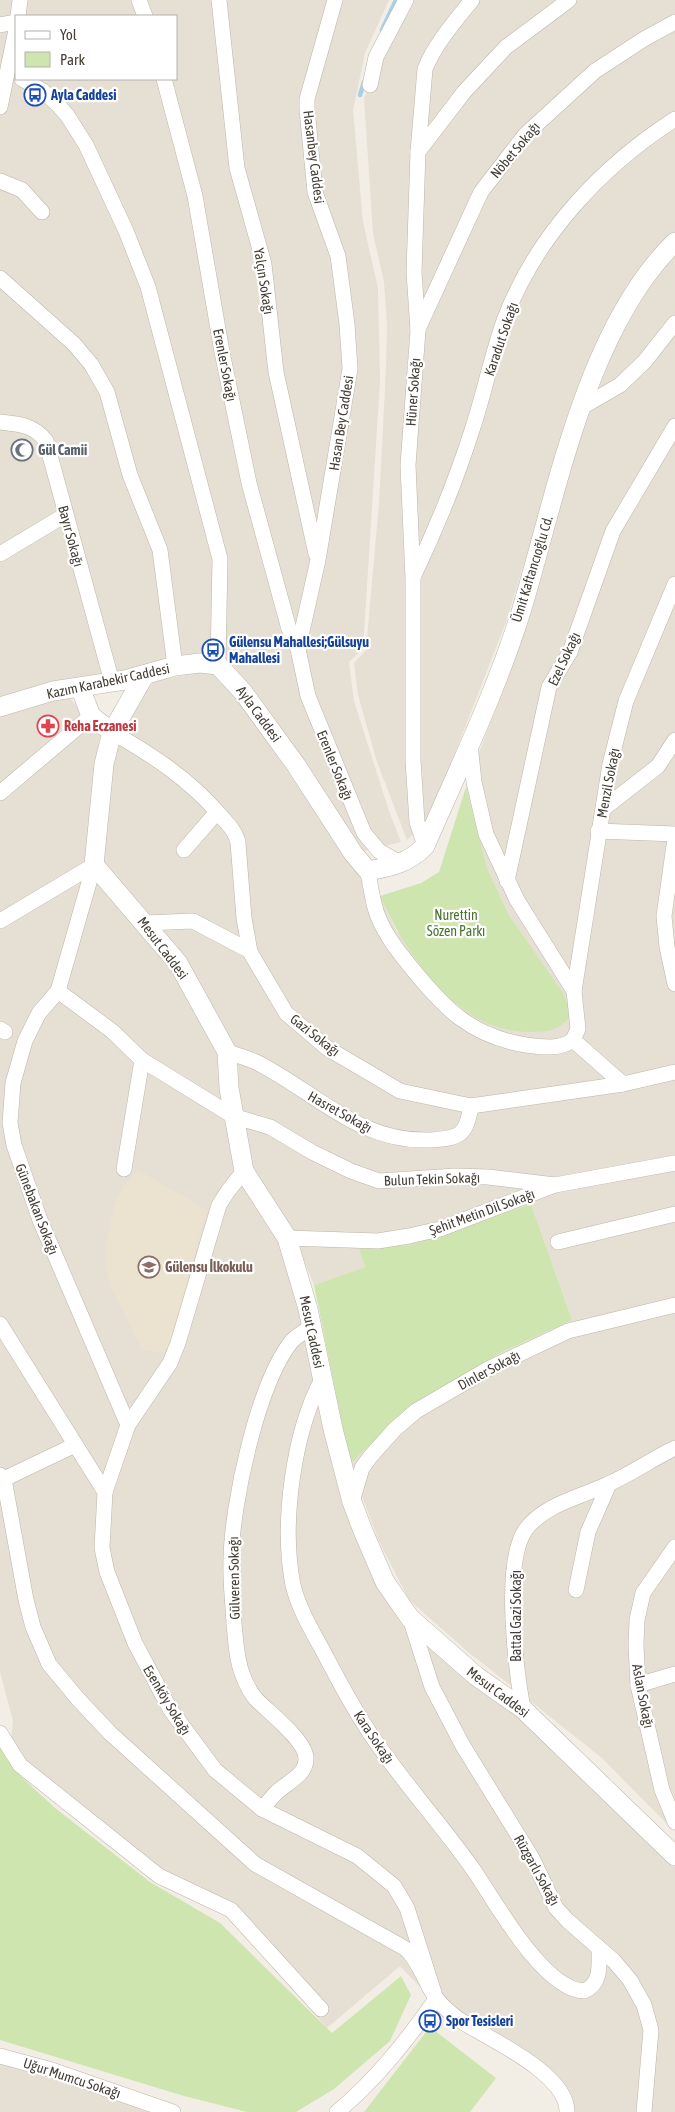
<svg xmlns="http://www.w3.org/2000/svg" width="675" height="2112" font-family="'Asap Condensed',sans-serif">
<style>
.residential{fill:#e6dfd4;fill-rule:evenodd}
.education{fill:#ebe2d0}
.green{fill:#cfe5b0}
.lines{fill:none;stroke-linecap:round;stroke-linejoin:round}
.stream{stroke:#a4d2ec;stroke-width:4.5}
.minor-casing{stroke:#bdb5a9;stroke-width:16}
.tertiary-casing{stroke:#bdb5a9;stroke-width:20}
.minor{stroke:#fff;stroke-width:15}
.tertiary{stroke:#fff;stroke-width:19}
.labels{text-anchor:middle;stroke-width:4.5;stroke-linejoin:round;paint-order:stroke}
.transit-label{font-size:14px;font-weight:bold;fill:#164399;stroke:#fff;text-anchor:start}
.street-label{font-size:14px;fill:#443e35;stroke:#fff}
.worship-label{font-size:14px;font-weight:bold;fill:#5b616d;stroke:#fff;text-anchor:start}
.health-label{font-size:14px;font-weight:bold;fill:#be3a42;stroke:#fff;text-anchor:start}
.park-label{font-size:14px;fill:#4a732c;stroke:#fff}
.education-label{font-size:14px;font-weight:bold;fill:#785e54;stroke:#fff;text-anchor:start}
</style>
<rect width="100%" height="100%" fill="#f2eee6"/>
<g class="residential">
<path d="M0,0H389L365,53L353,110L363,222L378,288L380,381L363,649L349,662L354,701L389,811L401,842L360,852L234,666L196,653L0,701ZM16,16H176V79H16Z"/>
<path d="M408,0H675V232L627,285L583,374L506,622L429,820L407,840L377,762L358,695L354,663L366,650L379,503L386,368L387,324L384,282L373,233L364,98L376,77Z"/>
<path d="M675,256V1832L602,1758L467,1651L409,1600L378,1539L350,1464L413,1404L502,1352L572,1320L531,1204L409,1245L360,1249L365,1267L314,1285L291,1229L250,1170L231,1044L101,864L108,772L132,708L154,681L208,671L227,683L360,877L380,896L397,932L563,994L509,915L487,868L466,787L517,652L571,462L615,346L657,274Z"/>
<path d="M67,695L100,733L86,861L172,966L221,1054L238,1169L282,1240L382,1588L586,1775L675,1867V2112H567L534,2066L435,2003L400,1966L327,2028L225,1912L171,1883L50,1788L11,1744L13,1721L0,1672V715Z"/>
<path d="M0,2053L169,2112H0Z"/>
</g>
<path class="education" d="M138,1170L207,1210L167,1353L142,1350L110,1285L107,1273L106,1245L114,1204L123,1187Z"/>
<g class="green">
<path d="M466,787L487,868L509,915L563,993L569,1008V1018C557,1032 544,1032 527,1032C455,1030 407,955 380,896L421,883L439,872Z"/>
<path d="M531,1204L572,1320L502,1352L413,1404L350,1464L314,1285L365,1267L359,1249L409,1245Z"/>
<path d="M0,1747L13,1769L55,1808L150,1882L220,1923L332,2033L401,1976L411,1995L390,2041L334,2089L296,2112H247L184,2096L0,2040Z"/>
<path d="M430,2027L496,2078L470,2112H364Z"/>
</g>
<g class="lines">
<g class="stream">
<path d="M382,30L396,0"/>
<path d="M360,95L364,82"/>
</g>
<g class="minor-casing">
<g id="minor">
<path d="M139,0L145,16"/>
<path d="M219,0L237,168L264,264L276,372L316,554"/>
<path d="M335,0L307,99V109L315,192L338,256L347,324L350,369L318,560L298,649L308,696L364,833L379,851L400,863"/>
<path d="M18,16L20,0"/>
<path d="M0,25L16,22"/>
<path d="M22,79L43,91L58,105L67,115L86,145L126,231L148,287L220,559L218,665"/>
<path d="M164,79L195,196L222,352L249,483L289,629L298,649"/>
<path d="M370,85L376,57L406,0"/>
<path d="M0,107L16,30"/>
<path d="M418,152L425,69C435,44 455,21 472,0"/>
<path d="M0,181L22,190L42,212"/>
<path d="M0,278L74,344L91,364L107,392L130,475L160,550L175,666"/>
<path d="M418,329L481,192L525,135L595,71L644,39L675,22"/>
<path d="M582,407L620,385L645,361L675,323"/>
<path d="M0,422C19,424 34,425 46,441L112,682"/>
<path d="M0,554L65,515"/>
<path d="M414,575C437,527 457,478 473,427C485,391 492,353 505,318C537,235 601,167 675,119"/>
<path d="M112,732C152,755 189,779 219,814C227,823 236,831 238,843L244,918L250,952L286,1013L327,1048L400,1091L471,1106L623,1084"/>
<path d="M470,744L474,782L486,834L517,900L574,991L578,1029L573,1040"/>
<path d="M0,793L91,716"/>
<path d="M603,809L658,766L675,740"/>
<path d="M598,831L675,834"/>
<path d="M675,838L664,916L667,947L675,984"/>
<path d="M425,846L417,822L413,760V579L408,465L418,330L414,272L418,152L464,92L506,47L569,0"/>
<path d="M184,850L217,812"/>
<path d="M94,865L58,991L112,1031L142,1060L233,1116L270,1127L312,1152L351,1171L379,1181L456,1176L488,1177L555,1185"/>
<path d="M368,871C370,884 372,898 376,911C383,932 397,950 410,966C444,1008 470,1036 526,1045C541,1047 560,1050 573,1040L623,1084L675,1072"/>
<path d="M507,881L549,687L570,652L613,531L675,426"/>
<path d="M0,921L94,865"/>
<path d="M146,923L193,921L250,951"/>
<path d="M58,991L39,1013L25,1041L13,1083L10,1123L14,1145L40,1220L128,1425"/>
<path d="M574,991L610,764L626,701L675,584"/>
<path d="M0,1029L5,1032"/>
<path d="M227,1052C237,1055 247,1058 256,1062C316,1092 358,1143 431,1140C461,1138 466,1135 471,1106"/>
<path d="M124,1169L142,1060"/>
<path d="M287,1238L378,1241L409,1236L440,1229L555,1185L675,1163"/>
<path d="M558,1242L675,1214"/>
<path d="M0,1324L105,1492L102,1548L107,1572L135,1643L170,1709L215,1770L262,1809L357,1856L394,1886L407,1908L436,1999C407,2040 376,2080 337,2112"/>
<path d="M322,1379C293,1434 281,1524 293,1585C298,1607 312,1631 323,1651C339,1681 354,1711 374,1739C405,1785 443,1826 475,1872C496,1903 544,1990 584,1991C602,1984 599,1964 599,1948"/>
<path d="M0,1475L4,1479L26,1600L33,1627L49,1664L78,1699L110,1733L255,1864L406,1949C420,1962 425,1983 436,1998C443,2007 455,2017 464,2023C492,2040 568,2075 567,2112"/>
<path d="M4,1479L75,1445"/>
<path d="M105,1492L128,1425L170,1363L178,1343L219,1205L228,1191L244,1171"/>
<path d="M352,1502L362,1468L370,1457L395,1429L416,1411L488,1369L568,1331L675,1305"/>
<path d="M675,1547L643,1593L637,1620L636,1645L638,1685L662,1790L675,1822"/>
<path d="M576,1590L588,1532L609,1484"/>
<path d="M410,1618L432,1687L463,1746L532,1858L556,1908L568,1921L614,1961L630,1980L644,2005L651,2030L644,2112"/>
<path d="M638,1685L675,1674"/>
<path d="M523,1709C516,1670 502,1562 526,1529C545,1504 581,1497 608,1484C631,1474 652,1459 675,1448"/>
<path d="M0,1733L20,1765L159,1876L231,1910L321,2009"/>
<path d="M262,1809C267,1803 272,1797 277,1792C288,1782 306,1775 306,1759C307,1741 268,1712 256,1699C250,1692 246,1684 243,1676C236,1659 236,1641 234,1624C233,1602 230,1581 231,1559C232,1504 257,1386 291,1342C296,1336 306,1331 312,1326"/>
<path d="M0,2056L52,2070L173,2112"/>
</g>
</g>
<g class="tertiary-casing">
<g id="tertiary">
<path d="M144,676L112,732L104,764L94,865L178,963L227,1052L229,1088L244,1171L287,1238L308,1309L333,1429L352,1502L363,1531L385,1582L410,1618L476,1676L523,1709L675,1856"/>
<path d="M80,687L91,716L112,732"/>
<path d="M0,707L53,691L125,680L175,666L200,663L218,665L243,692L296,765L353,853L368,871C390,867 409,863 425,846C458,770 495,694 520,615C556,498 585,330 675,242"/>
</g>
</g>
<use href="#minor" class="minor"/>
<use href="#tertiary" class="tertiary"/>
</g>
<defs>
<g id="bus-ring" transform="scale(1.125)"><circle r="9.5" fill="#fff" stroke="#1a4fb4" stroke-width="1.5"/><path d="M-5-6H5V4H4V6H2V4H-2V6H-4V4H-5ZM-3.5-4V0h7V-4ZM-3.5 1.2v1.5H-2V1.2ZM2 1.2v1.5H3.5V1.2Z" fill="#1a4fb4"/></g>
<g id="mosque-ring" transform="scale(1.125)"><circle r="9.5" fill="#fff" stroke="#6b7280" stroke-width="1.5"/><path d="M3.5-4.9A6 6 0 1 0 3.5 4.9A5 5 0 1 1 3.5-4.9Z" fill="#6b7280"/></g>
<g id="pharmacy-ring" transform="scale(1.125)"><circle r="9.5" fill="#fff" stroke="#e0444e" stroke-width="1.5"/><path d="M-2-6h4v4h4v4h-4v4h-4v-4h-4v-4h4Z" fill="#e0444e"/></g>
<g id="school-ring" transform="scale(1.125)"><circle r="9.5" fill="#fff" stroke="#8d6e63" stroke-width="1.5"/><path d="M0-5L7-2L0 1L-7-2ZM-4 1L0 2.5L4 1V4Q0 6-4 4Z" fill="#8d6e63"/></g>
</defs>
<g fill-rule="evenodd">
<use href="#bus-ring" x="35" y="95"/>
<use href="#mosque-ring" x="22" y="450"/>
<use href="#bus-ring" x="213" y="650"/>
<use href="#pharmacy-ring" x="48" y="726"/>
<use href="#school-ring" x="149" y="1267"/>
<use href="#bus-ring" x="430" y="2021"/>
</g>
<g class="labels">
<g class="transit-label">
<text x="51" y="100">Ayla Caddesi</text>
<text x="229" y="647">Gülensu Mahallesi;Gülsuyu<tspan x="229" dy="16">Mahallesi</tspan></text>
<text x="446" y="2026">Spor Tesisleri</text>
</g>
<g class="street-label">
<text transform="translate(515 150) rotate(-50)" y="5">Nöbet Sokağı</text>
<text transform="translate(314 157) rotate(83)" y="5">Hasanbey Caddesi</text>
<text transform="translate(264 281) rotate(81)" y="5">Yalçın Sokağı</text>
<text transform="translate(501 339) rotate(-71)" y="5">Karadut Sokağı</text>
<text transform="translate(225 365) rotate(79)" y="5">Erenler Sokağı</text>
<text transform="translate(413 392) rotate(-86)" y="5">Hüner Sokağı</text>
<text transform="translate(341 423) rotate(-81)" y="5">Hasan Bey Caddesi</text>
<text transform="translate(71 536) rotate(75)" y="5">Bayır Sokağı</text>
<text transform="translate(532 569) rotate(-73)" y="5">Ümit Kaftancıoğlu Cd.</text>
<text transform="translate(564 659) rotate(-65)" y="5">Ezel Sokağı</text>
<text transform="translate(108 681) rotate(-12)" y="5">Kazım Karabekir Caddesi</text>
<text transform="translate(259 714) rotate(54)" y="5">Ayla Caddesi</text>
<text transform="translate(335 765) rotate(68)" y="5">Erenler Sokağı</text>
<text transform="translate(608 783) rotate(-79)" y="5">Menzil Sokağı</text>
<text transform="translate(163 948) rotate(53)" y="5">Mesut Caddesi</text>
<text transform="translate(315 1035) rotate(38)" y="5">Gazi Sokağı</text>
<text transform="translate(340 1112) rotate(29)" y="5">Hasret Sokağı</text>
<text transform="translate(432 1179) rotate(-2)" y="5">Bulun Tekin Sokağı</text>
<text transform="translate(37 1209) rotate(69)" y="5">Günebakan Sokağı</text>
<text transform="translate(482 1212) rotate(-20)" y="5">Şehit Metin Dil Sokağı</text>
<text transform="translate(312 1332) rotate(78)" y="5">Mesut Caddesi</text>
<text transform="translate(489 1370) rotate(-28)" y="5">Dinler Sokağı</text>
<text transform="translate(234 1578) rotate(-91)" y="5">Gülveren Sokağı</text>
<text transform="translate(516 1616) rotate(-90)" y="5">Battal Gazi Sokağı</text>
<text transform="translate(498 1692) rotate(37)" y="5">Mesut Caddesi</text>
<text transform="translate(643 1696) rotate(79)" y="5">Aslan Sokağı</text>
<text transform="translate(167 1700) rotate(59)" y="5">Esenköy Sokağı</text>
<text transform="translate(374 1737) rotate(56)" y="5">Kara Sokağı</text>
<text transform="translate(537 1870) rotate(61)" y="5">Rüzgarlı Sokağı</text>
<text transform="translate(72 2078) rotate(18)" y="5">Uğur Mumcu Sokağı</text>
</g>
<g class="worship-label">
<text x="38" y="455">Gül Camii</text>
</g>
<g class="health-label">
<text x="64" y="731">Reha Eczanesi</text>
</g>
<g class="park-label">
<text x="456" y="920">Nurettin<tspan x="456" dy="16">Sözen Parkı</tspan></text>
</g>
<g class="education-label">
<text x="165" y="1272">Gülensu İlkokulu</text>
</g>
</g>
<rect x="15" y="15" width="162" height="65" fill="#ffffff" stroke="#b4b2ae"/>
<rect x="25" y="31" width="25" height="8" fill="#ffffff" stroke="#b4b2ae"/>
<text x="60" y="40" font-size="15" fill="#443e35">Yol</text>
<rect x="25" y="52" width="25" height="15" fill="#cfe5b0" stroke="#b4b2ae"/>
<text x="60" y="65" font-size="15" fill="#443e35">Park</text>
</svg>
